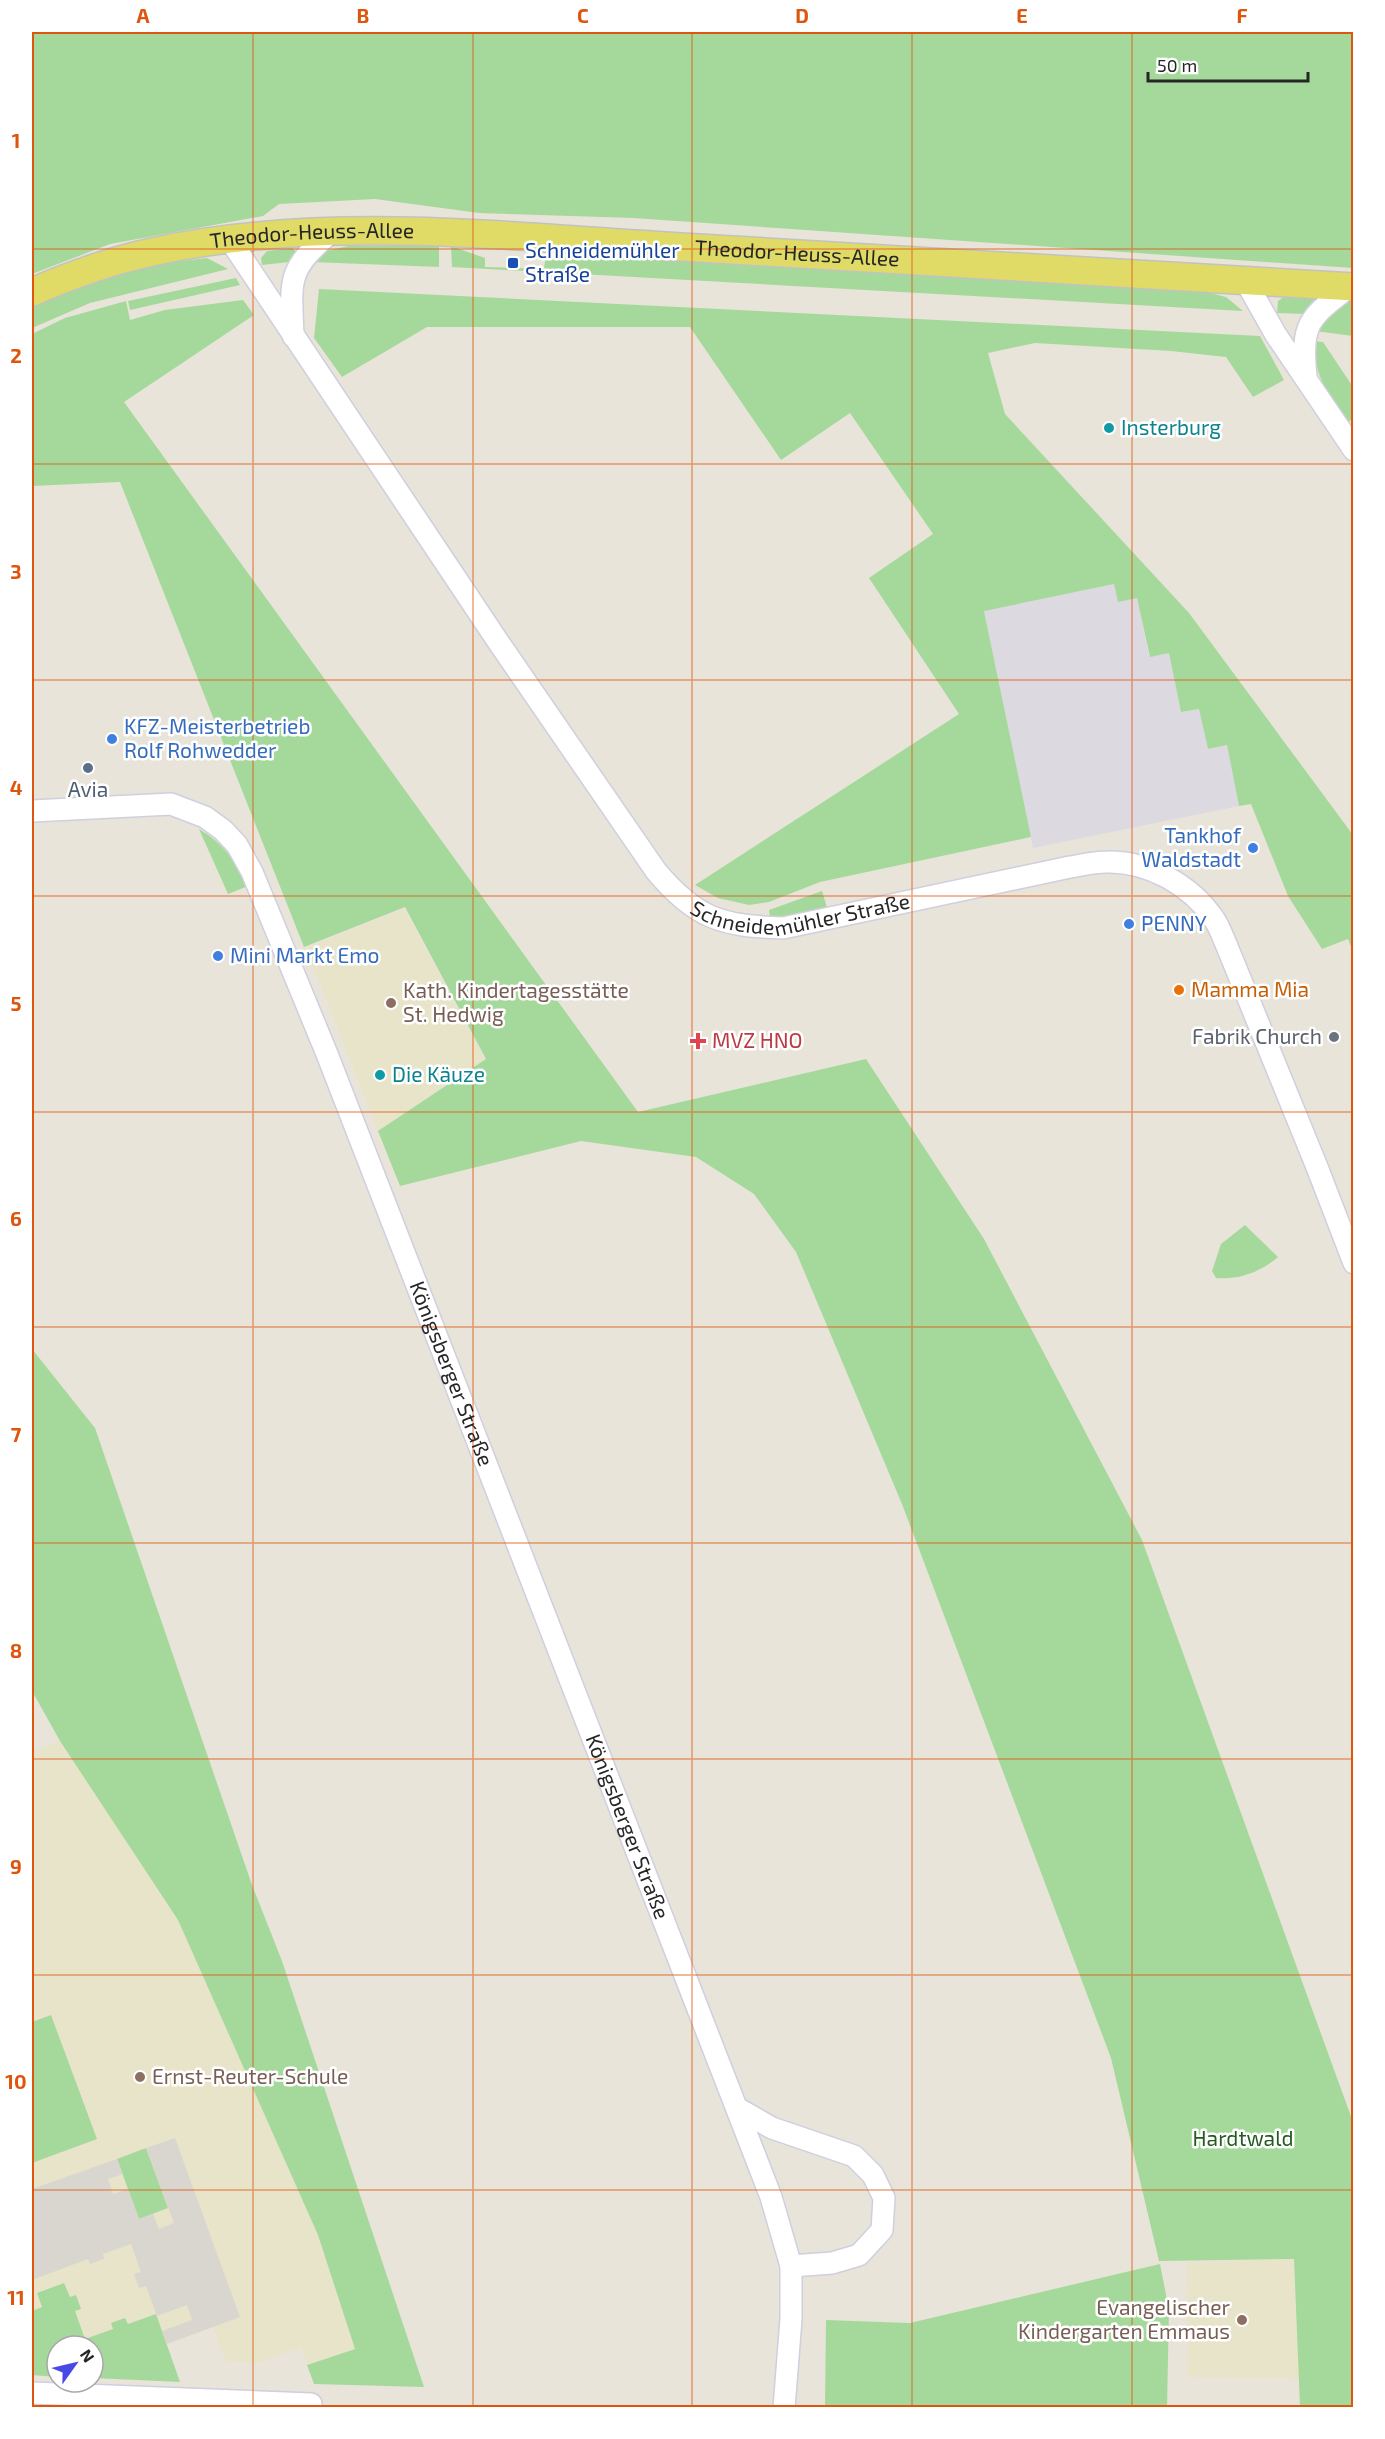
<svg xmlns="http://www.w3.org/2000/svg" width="1385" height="2439" font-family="'Exo 2',sans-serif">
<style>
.industrial{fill:#ddd9e0}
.education{fill:#e8e4ca}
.green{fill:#a5d99b}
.plaza{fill:#d8d6cf}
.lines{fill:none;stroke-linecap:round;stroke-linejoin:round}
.minor-casing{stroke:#cfcfde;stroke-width:24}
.major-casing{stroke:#c2c2c2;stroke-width:30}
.minor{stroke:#fff;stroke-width:21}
.major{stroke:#e0da66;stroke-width:27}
.grid{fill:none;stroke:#de560d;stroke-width:1.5;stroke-opacity:0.55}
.transit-dot{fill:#1a4fb4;stroke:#fff;stroke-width:2}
.culture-dot{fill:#0f9aa8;stroke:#fff;stroke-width:2}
.shop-dot{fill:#3f7fe0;stroke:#fff;stroke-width:2}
.service-dot{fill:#5c6f8a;stroke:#fff;stroke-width:2}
.food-dot{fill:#e8710a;stroke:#fff;stroke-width:2}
.education-dot{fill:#8d6e63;stroke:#fff;stroke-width:2}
.worship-dot{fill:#6b7280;stroke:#fff;stroke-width:2}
.health-dot{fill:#e0444e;stroke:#fff;stroke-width:2}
.labels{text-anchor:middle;stroke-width:5;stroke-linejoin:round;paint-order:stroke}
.street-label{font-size:21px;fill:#262626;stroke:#fff}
.transit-label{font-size:21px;fill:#164399;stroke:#fff;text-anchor:start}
.culture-label{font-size:21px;fill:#0d838f;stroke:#fff;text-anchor:start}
.shop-label{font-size:21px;fill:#366cbe;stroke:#fff;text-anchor:start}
.service-label{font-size:21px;fill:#4e5e75;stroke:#fff}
.food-label{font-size:21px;fill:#c56008;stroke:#fff;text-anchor:start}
.education-label{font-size:21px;fill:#785e54;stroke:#fff;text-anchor:start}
.worship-label{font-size:21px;fill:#5b616d;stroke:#fff;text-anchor:end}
.health-label{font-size:21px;fill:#be3a42;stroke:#fff;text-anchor:start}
.park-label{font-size:21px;fill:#225a20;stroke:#fff}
.neatline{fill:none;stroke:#de560d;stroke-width:2}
.grid-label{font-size:20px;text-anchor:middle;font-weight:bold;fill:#de560d}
</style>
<rect width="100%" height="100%" fill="#e8e4d9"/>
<path class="industrial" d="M1114,584L1137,598L1149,656L1169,653L1181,712L1199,709L1208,749L1227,745L1239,806L1033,848L984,610Z"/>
<g class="education">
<path d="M404,908L485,1059L378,1131L306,948Z"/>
<path d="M60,1741L178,1920L318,2235L355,2349L307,2365L301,2347L258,2363L225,2361L213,2327L167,2344L156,2314L128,2324L125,2318L112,2323L114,2329L85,2339L74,2311L81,2308L76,2296L32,2311V1752Z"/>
<path d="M1294,2259L1299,2379L1188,2377L1187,2262Z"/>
</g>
<g class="green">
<path d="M32,32H1353V268L633,218L479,213L375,199L279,204L263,216L110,244L32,274Z"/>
<path d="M348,246H439V267L312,262L326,251Z"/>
<path d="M451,246L485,258V267L544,269L545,261L580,254L1202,291L1226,297L1243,311L452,267Z"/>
<path d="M293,248L296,252L289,262L262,265L261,258L267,251Z"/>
<path d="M207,258L228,269L90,303L32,328V307L70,289L155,264Z"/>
<path d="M236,278L240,285L130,310L128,301Z"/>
<path d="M319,289L1260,336L1284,380L1253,397L1226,357L1171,351L1035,343L988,353L1005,414L1189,613L1353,835V952L1348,939L1322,949L1288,896L1251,804L1239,806L1227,745L1208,749L1199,709L1181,712L1169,653L1150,657L1137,598L1118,602L1114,584L984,611L1031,837L820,882L769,902L749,905L718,898L695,885L959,714L869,578L933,534L850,413L781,460L690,327H427L342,377L314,338Z"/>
<path d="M1285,296L1317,298L1318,299L1305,314L1277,313L1278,301Z"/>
<path d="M243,300L254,315L124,402L638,1112L866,1059L984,1239L1142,1540L1353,2122V2407H1300L1294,2259L1159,2261L1111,2058L902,1504L796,1252L754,1194L696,1157L581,1141L400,1186L378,1131L486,1059L405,907L304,947L120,482L32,486V334L65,318L126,301L130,320L165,310Z"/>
<path d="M1353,300V336L1315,331C1320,319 1340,302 1353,300Z"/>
<path d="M1313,341L1323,342L1353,387V419L1348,422C1327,391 1316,381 1313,341Z"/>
<path d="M199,829C222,842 237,862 248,886L228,894Z"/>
<path d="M822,891L829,914L770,917L769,910Z"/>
<path d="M1245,1225L1278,1257C1261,1272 1238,1280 1216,1278L1212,1271L1221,1244Z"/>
<path d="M32,1349L95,1428L252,1885L282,1961L424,2387L314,2384L307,2365L355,2349L318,2235L178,1920L60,1741L32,1691Z"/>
<path d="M51,2015L97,2139L32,2163V2022Z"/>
<path d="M146,2148L168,2208L139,2219L117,2159Z"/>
<path d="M1160,2264L1169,2310L1167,2407H825L826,2320L910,2323Z"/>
<path d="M64,2283L70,2297L76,2295L81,2309L75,2311L85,2339L113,2329L111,2323L125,2318L128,2324L156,2314L180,2382L93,2378V2346H57V2377L32,2375V2311L42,2307L37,2293Z"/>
</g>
<path class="plaza" d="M175,2138L240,2317L167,2344L162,2331L192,2320L187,2305L157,2316L146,2286L139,2288L134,2274L141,2272L131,2244L103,2254L104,2259L90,2264L88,2259L32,2280V2189L117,2159L123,2174L108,2179L113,2194L128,2189L139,2219L153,2214L159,2229L174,2223L146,2148Z"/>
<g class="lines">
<g class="minor-casing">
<g id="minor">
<path id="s1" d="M230,240L499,643L656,871C696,919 722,926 783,928L1070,867C1082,865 1094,862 1107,862C1148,861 1191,885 1214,919C1219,926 1222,935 1226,944L1317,1167L1354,1263"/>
<path d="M1245,280L1276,335L1354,450"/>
<path d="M293,336C291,279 286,271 331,232"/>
<path d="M1306,377C1301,324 1308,318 1349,287"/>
<path id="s2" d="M32,811L171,804L205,817L223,830L237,845L252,872L327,1054L771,2197L791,2266V2319L784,2408"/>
<path d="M737,2108L772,2128L854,2156L873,2175L884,2198L882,2230L859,2255L832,2263L791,2266"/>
<path d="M32,2393L311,2404"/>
</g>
</g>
<g class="major-casing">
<g id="major">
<path id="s3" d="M32,292C71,275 110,261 152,252C329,213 520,238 699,248C917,260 1135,274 1354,287"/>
</g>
</g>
<use href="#minor" class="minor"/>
<use href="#major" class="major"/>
</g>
<path class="grid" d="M253,32V2408M473,32V2408M692,32V2408M912,32V2408M1132,32V2408M32,249H1354M32,464H1354M32,680H1354M32,896H1354M32,1112H1354M32,1327H1354M32,1543H1354M32,1759H1354M32,1975H1354M32,2190H1354"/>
<rect class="transit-dot" x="507" y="257" width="12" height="12" rx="3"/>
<g class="culture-dot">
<circle cx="1109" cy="428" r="6"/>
<circle cx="380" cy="1075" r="6"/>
</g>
<g class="shop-dot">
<circle cx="112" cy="739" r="6"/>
<circle cx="1253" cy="848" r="6"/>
<circle cx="1129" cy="924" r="6"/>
<circle cx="218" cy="956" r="6"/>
</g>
<circle class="service-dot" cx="88" cy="768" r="6"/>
<circle class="food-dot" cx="1179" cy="990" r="6"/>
<g class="education-dot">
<circle cx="391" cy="1003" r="6"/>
<circle cx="140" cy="2077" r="6"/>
<circle cx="1242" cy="2320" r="6"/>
</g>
<circle class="worship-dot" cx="1334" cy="1037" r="6"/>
<path class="health-dot" d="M695 1032h6v6h6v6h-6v6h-6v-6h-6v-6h6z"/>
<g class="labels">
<g class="street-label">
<text dy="7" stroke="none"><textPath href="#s3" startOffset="288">Theodor-Heuss-Allee</textPath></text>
<text dy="7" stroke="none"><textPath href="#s3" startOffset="774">Theodor-Heuss-Allee</textPath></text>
<text dy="7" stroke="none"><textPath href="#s1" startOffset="924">Schneidemühler Straße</textPath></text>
<text dy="7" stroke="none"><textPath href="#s2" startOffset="789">Königsberger Straße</textPath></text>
<text dy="7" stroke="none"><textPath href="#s2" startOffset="1275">Königsberger Straße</textPath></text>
</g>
<g class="transit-label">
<text x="525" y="258">Schneidemühler<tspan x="525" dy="24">Straße</tspan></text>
</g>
<g class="culture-label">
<text x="1121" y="435">Insterburg</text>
<text x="392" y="1082">Die Käuze</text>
</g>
<g class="shop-label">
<text x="124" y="734">KFZ-Meisterbetrieb<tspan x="124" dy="24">Rolf Rohwedder</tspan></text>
<text x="1241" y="843" text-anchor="end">Tankhof<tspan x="1241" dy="24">Waldstadt</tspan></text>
<text x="1141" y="931">PENNY</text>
<text x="230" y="963">Mini Markt Emo</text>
</g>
<g class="service-label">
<text x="88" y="797">Avia</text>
</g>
<g class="food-label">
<text x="1191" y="997">Mamma Mia</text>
</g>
<g class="education-label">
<text x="403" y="998">Kath. Kindertagesstätte<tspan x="403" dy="24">St. Hedwig</tspan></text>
<text x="152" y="2084">Ernst-Reuter-Schule</text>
<text x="1230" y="2315" text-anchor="end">Evangelischer<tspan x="1230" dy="24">Kindergarten Emmaus</tspan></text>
</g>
<g class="worship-label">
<text x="1322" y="1044">Fabrik Church</text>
</g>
<g class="health-label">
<text x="712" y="1048">MVZ HNO</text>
</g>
<g class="park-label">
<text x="1243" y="2146">Hardtwald</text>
</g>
</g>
<rect width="1385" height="2439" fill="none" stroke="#ffffff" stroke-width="66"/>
<g transform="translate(75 2364) rotate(56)"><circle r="28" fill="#ffffff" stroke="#a8a8a8" stroke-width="1.5"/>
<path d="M0-4.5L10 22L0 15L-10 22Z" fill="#494ae5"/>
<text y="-9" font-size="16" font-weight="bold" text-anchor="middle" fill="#262626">N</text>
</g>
<path d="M1148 72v9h160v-9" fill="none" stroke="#262626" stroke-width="3"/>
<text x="1157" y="72" font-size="18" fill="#262626" stroke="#ffffff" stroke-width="4.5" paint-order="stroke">50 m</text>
<rect x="33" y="33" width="1319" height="2373" class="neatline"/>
<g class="grid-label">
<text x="143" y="23">A</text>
<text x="363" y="23">B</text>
<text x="583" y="23">C</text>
<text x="802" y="23">D</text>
<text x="1022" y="23">E</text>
<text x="1242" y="23">F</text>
<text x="16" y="148">1</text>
<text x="16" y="363">2</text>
<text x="16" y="579">3</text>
<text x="16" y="795">4</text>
<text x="16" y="1011">5</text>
<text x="16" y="1226">6</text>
<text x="16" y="1442">7</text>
<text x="16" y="1658">8</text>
<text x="16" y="1874">9</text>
<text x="16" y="2089">10</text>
<text x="16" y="2305">11</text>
</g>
</svg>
